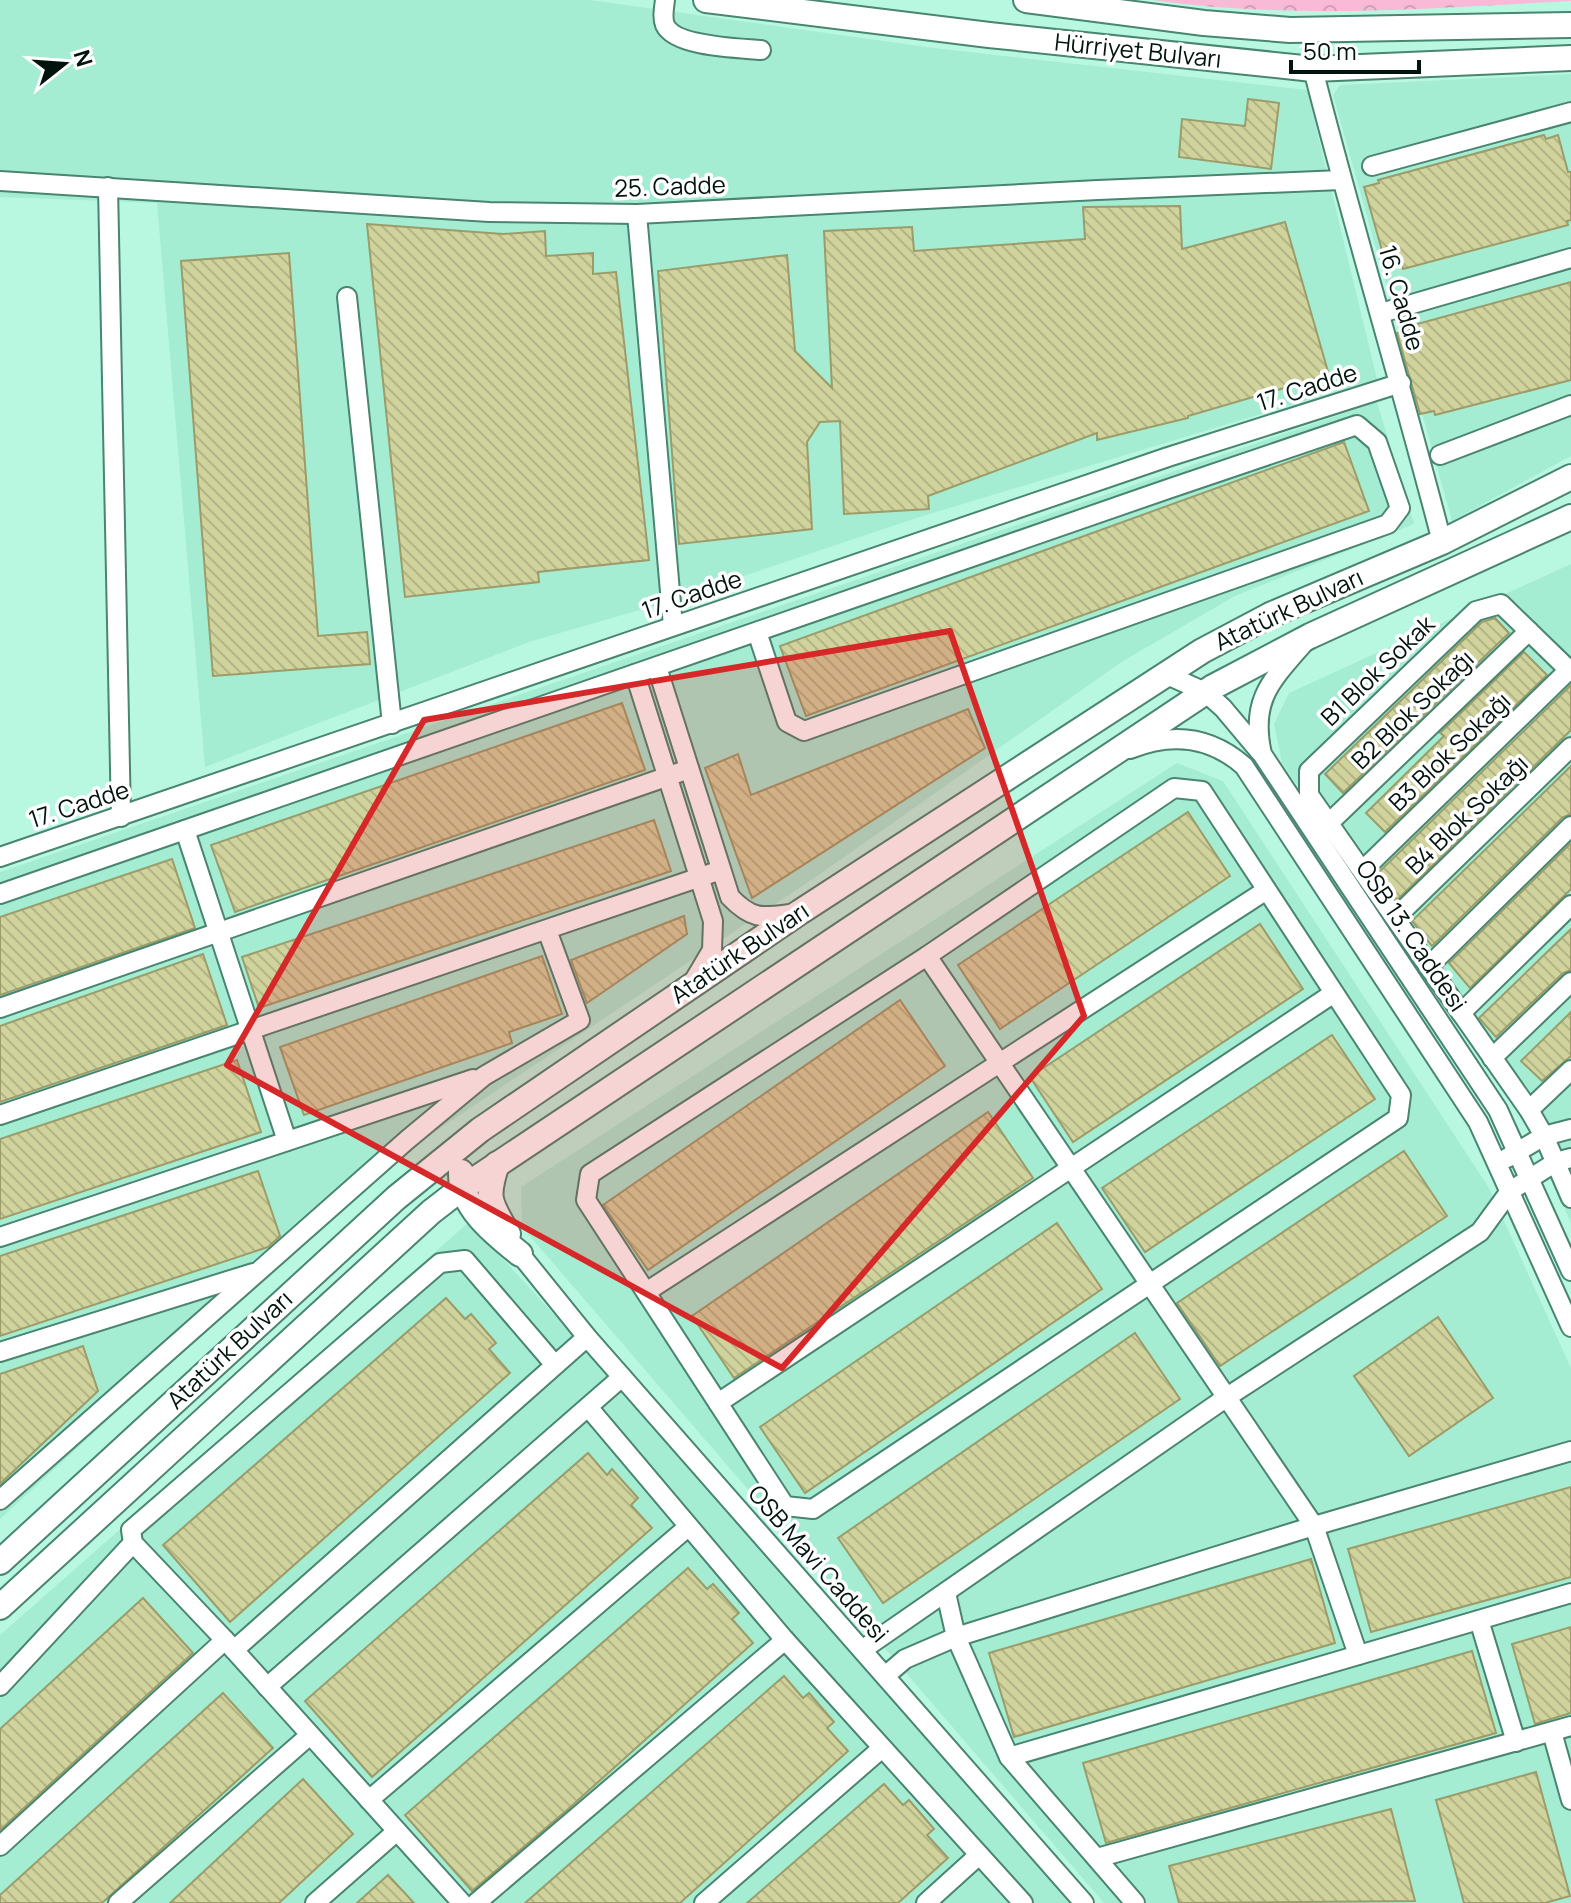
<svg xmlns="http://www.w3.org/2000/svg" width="1571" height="1903" font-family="Manrope,sans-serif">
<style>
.built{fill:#a5edd2}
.park{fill:url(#park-crowns)}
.building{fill:url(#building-back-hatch);stroke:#9b9c69;stroke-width:2}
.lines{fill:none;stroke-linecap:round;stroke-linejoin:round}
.minor-casing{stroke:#498570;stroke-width:22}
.major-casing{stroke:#498570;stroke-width:28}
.minor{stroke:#fff;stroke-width:18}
.major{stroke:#fff;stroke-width:24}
.marked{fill:#d62828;fill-opacity:0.2;stroke:#d62828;stroke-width:6;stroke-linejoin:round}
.labels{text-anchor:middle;stroke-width:7;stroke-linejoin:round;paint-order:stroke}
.street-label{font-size:24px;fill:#00130c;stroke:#fff}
</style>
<defs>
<pattern id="park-crowns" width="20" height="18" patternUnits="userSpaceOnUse" patternTransform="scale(2)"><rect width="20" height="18" fill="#f8bad7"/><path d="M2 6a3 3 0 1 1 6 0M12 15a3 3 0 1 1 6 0" fill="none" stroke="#d39fb7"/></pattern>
<pattern id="building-back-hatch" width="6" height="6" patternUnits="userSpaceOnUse" patternTransform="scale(2)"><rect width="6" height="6" fill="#d1d39d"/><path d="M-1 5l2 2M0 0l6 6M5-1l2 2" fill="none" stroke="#b2b486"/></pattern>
</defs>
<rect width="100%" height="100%" fill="#b9f8e0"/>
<g class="built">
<path d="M0,0H590L934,48L1307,90L1377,379L923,516L657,605L532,641L205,767L157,203L0,197Z"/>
<path d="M1571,74V456L1452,521L1333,95L1340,85Z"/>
<path d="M1377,402L1414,524L1235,596L1123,661L820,874L424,1139L256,1284L0,1519V872Z"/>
<path d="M1571,564V1223L1529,1128L1282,763L1274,724L1289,693Z"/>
<path d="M1177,763L1223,781L1489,1188L1571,1368V1903H1104L522,1227L521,1187Z"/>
<path d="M469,1222L617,1383L1079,1903H0V1635Z"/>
</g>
<path class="park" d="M1152,0H1571V1C1431,8 1291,20 1152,0Z"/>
<g class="building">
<path d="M1248,99L1279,103L1271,169L1179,157L1182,119L1245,126Z"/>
<path d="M1544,135L1546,139L1558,135L1568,172H1571V220L1567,221L1568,225L1403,269L1402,264L1387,268L1364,187L1379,183L1378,180Z"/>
<path d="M1180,206L1182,249L1285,222L1329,375L1188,416V418L1097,440V433L928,496L929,509L844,514L840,421L820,422L807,442L812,529L679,544L658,271L787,255L795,351L832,388L824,231L912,227L914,251L1085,239L1083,207Z"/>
<path d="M367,224L503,234L545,231L546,256L593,253V274L616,272L649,560L538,572L539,582L405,597Z"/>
<path d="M289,253L318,636L367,632L370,664L213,676L181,261Z"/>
<path d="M1571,282V380L1435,415L1434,411L1420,414L1397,333L1410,330V326Z"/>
<path d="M1344,442L1369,511L806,716L780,646Z"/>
<path d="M1495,618L1509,633L1343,793L1325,774L1482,622Z"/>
<path d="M1524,652L1547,675L1385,832L1366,813L1444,736L1440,733Z"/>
<path d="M1571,685V730L1397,900L1378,873Z"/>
<path d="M622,703L645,770L235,912L211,845Z"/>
<path d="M968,709L985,748L752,898L705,768L738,754L751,795Z"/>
<path d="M1571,766V814L1563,817L1432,946L1412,921Z"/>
<path d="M1188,812L1230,876L1000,1029L958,965Z"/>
<path d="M654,820L671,871L259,1008L242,957Z"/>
<path d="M1571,843V889L1470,988L1449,963Z"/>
<path d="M172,859L195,928L0,995V917Z"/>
<path d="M684,916L687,934L587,1003L571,960Z"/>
<path d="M1260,924L1303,989L1073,1142L1030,1077Z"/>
<path d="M1571,929V970L1563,973L1496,1037L1479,1018Z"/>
<path d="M203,954L227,1025L0,1102V1026Z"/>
<path d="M542,956L562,1014L509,1032L512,1043L304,1115L280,1047Z"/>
<path d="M900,1000L945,1066L648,1270L603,1205Z"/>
<path d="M1571,1012V1056L1542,1081L1521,1061Z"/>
<path d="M1332,1035L1375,1099L1145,1252L1102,1188Z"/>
<path d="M237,1060L261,1132L0,1219V1139Z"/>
<path d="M988,1112L1033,1178L734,1378L692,1316Z"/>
<path d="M1404,1151L1447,1216L1220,1366L1177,1303Z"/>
<path d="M258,1171L280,1236L268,1247L0,1336V1256Z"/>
<path d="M1057,1223L1102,1289L805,1493L760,1427Z"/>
<path d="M446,1298L465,1319L471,1314L496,1343L489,1349L510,1373L230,1622L163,1545Z"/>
<path d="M1438,1317L1493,1398L1409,1456L1354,1376Z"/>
<path d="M1135,1333L1180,1399L883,1603L838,1538Z"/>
<path d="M83,1346L98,1391L0,1484V1374Z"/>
<path d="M588,1453L607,1475L612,1469L638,1498L631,1505L652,1528L372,1777L305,1701Z"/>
<path d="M1571,1487V1577L1371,1632L1348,1549Z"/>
<path d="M1311,1559L1335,1643L1014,1737L989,1653Z"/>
<path d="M688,1568L707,1589L713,1584L739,1613L732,1619L753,1643L567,1810L472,1891L405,1815Z"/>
<path d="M143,1598L193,1653L0,1830V1729Z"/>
<path d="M1571,1627V1713L1535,1724L1512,1644Z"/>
<path d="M1472,1651L1496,1733L1106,1843L1083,1763Z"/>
<path d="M784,1676L803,1698L809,1693L834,1722L827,1728L848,1751L680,1903H525Z"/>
<path d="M223,1693L273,1748L102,1903H0V1895Z"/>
<path d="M1536,1772L1570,1896L1545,1903H1464L1436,1800Z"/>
<path d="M303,1779L353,1834L279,1903H170Z"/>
<path d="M884,1784L903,1805L909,1800L934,1829L927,1835L948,1858L898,1903H747Z"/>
<path d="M1391,1809L1415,1901L1179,1903L1169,1866Z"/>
<path d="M388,1875L414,1903H357Z"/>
</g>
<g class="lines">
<g class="minor-casing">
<g id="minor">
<path d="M665,0C664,8 662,18 665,25C675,47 739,48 761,50"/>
<path d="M1313,69C1353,227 1401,383 1442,542"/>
<path d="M1372,166L1571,112"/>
<path d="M0,181L489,212L637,214L1098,190L1341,180"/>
<path d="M108,187L121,817"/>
<path d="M637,214L673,626"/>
<path d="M347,297L392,724"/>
<path d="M1381,313L1571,258"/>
<path d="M1440,455L1571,405"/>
<path d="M1303,644C1270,682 1250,701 1262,754L1498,1110L1571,1271"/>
<path d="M657,667L730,897C754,922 764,917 797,913"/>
<path d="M1569,670L1501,604L1476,611L1309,771V795L1529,1110L1544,1136L1571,1198"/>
<path d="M635,674L713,921L712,950L693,982"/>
<path d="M1165,674L1205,692L1223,708L1260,752"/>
<path d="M1130,749C1172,732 1210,736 1244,766L1478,1122L1571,1327"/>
<path d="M1174,788L1202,791L1401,1095L1398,1118L813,1509L785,1506L586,1200L590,1174L927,956Z"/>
<path d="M1329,823L1529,631"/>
<path d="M185,830L287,1141"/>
<path d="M0,857L1168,457L1401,383"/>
<path d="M1363,870L1571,668"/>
<path d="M0,894L1168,489L1357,425L1377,442L1400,508L1388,524L804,731L787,722L757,632"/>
<path d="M1396,917L1571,747"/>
<path d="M927,956L1314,1526L1358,1655"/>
<path d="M1429,966L1571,826"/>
<path d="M0,1008L689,769"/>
<path d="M1461,1013L1571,905"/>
<path d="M1492,1058L1571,982"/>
<path d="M1529,1110L1571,1070"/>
<path d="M0,1115L721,870"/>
<path d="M1507,1158L1544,1136L1571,1129"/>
<path d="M0,1237L473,1079"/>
<path d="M520,1254L587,1337L1084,1903"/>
<path d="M646,1292L1265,891"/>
<path d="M0,1352L253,1273"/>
<path d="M718,1403L1334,993"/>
<path d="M588,1407L785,1640L1023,1903"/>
<path d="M0,1500L407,1140L484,1076L580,1020L547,930"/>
<path d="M946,1593L956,1637L1009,1757L1135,1903"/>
<path d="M1479,1620L1516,1742"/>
<path d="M234,1650L587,1337"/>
<path d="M862,1650L1227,1397L1480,1232L1510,1191L1556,1162L1571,1158"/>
<path d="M885,1676L905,1659L956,1637L1314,1526L1571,1451"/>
<path d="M0,1686L133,1543"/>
<path d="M267,1687L622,1377"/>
<path d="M1552,1732L1571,1800"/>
<path d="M1009,1757L1571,1593"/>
<path d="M369,1800L688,1527"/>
<path d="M0,1846L225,1640"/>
<path d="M1097,1858L1571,1726"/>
<path d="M118,1903L310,1735"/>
<path d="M315,1903L397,1831"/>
<path d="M462,1903L225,1640L133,1543L131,1530L440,1263L465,1260L555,1365"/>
<path d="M476,1903L785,1640"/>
<path d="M704,1903L881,1749"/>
<path d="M926,1903L979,1855"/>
</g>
</g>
<g class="major-casing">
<g id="major">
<path d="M706,0L989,35L1313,69L1571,58"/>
<path d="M1026,0L1204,23L1290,30L1571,25"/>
<path d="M497,1164C485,1199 490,1203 508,1234"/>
<path d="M461,1172C460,1207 495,1234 520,1254"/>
<path d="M0,1562L396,1198L480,1130L800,912L1202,651L1270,615L1442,542L1571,477"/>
<path d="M0,1607L431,1212L462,1188L1213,687L1310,636L1571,517"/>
</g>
</g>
<use href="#minor" class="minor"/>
<use href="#major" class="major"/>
</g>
<path class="marked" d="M950,631L1084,1016L782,1368L227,1065L424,720Z"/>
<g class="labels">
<g class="street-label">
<text transform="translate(1138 51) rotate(6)" y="8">Hürriyet Bulvarı</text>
<text transform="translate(670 187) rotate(-2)" y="8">25. Cadde</text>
<text transform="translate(1401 298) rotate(74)" y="8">16. Cadde</text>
<text transform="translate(1307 388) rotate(-18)" y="8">17. Cadde</text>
<text transform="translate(692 595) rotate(-19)" y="8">17. Cadde</text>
<text transform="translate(1289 610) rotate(-25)" y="8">Atatürk Bulvarı</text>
<text transform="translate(1378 671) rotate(-44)" y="8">B1 Blok Sokak</text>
<text transform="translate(1413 710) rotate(-44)" y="8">B2 Blok Sokağı</text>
<text transform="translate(1450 752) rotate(-44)" y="8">B3 Blok Sokağı</text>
<text transform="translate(79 805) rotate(-18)" y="8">17. Cadde</text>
<text transform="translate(1467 815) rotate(-44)" y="8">B4 Blok Sokağı</text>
<text transform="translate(1411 936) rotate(56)" y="8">OSB 13. Caddesi</text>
<text transform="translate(740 953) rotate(-34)" y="8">Atatürk Bulvarı</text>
<text transform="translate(230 1350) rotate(-43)" y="8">Atatürk Bulvarı</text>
<text transform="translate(818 1564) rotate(49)" y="8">OSB Mavi Caddesi</text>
</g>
</g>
<g transform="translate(64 64) rotate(73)" stroke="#ffffff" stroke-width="6" paint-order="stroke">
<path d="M0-6L14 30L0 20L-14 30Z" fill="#00130c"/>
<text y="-12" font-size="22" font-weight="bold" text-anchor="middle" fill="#00130c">N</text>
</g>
<path d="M1291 60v12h128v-12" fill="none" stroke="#00130c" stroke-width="4"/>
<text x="1303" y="60" font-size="24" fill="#00130c" stroke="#ffffff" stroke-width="6" paint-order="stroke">50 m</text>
</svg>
